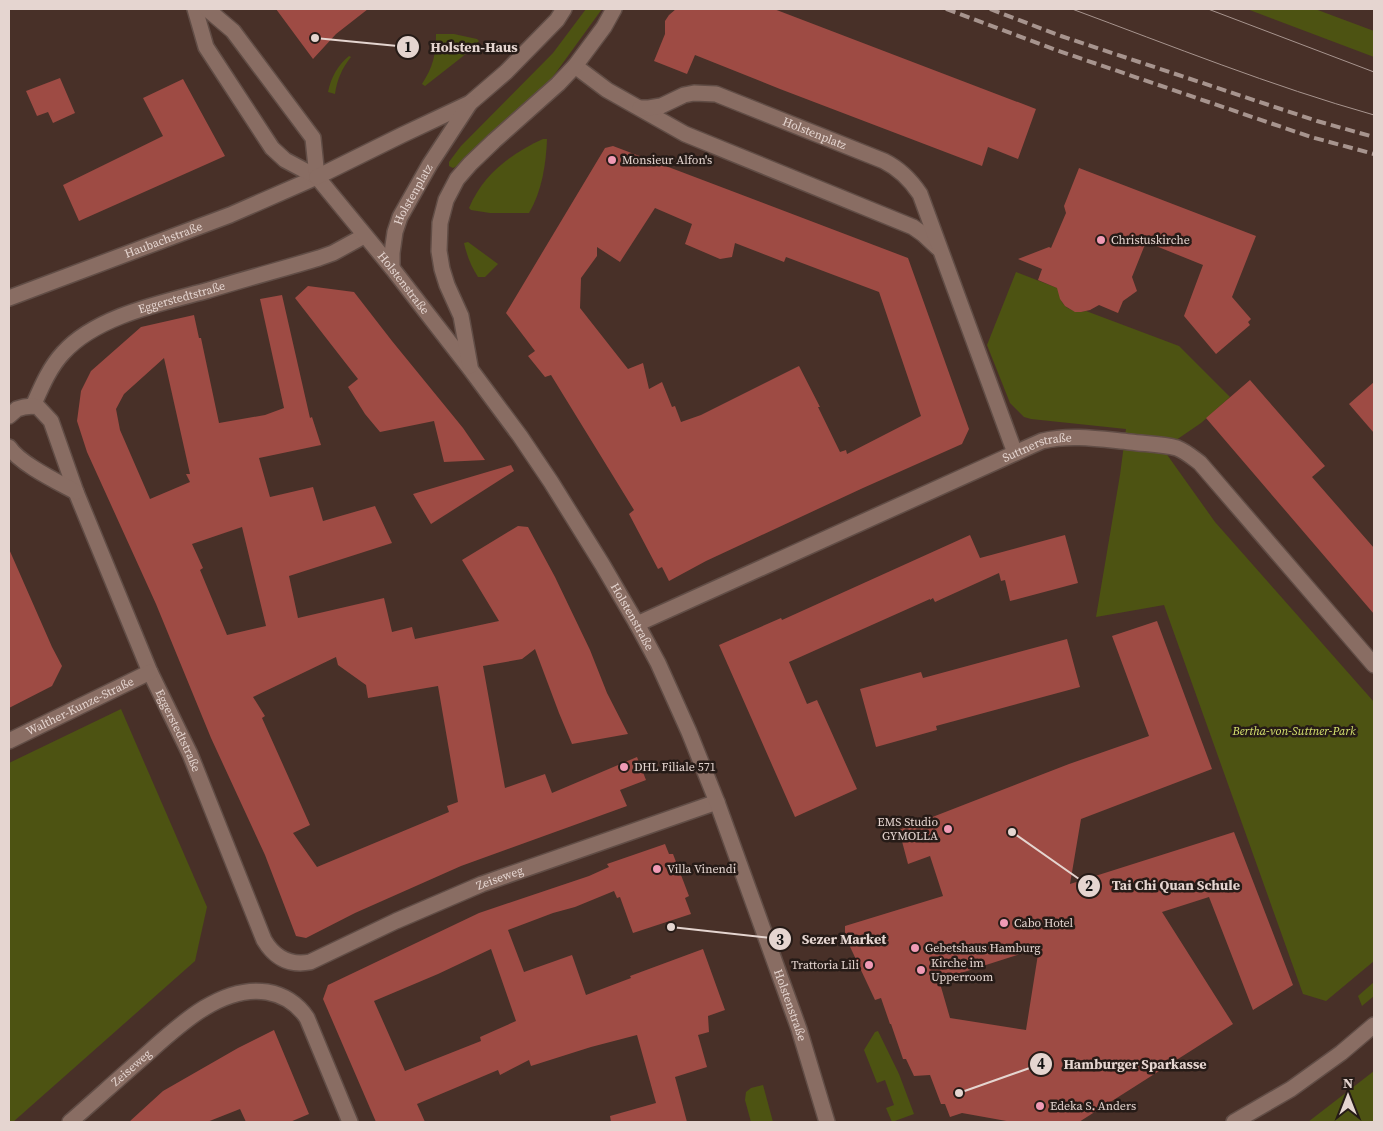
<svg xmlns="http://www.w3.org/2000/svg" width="1383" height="1131" font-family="'Source Serif 4',serif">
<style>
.green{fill:#4d5312}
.building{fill:#9e4b44;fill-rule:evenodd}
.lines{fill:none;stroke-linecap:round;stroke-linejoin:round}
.street-casing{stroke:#614d46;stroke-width:18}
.secondary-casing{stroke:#614d46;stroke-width:18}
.street{stroke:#896d63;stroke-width:15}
.secondary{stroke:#896d63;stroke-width:15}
.tram{stroke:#a7948e;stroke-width:1}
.rail{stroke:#a7948e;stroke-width:4;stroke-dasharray:10 5;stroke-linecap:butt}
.poi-dot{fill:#f09ab5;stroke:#261b17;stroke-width:2}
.labels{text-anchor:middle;stroke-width:5;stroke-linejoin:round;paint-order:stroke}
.street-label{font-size:12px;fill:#e5d5d0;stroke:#261b17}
.poi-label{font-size:12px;fill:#e5d5d0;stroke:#261b17;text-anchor:start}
.park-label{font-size:12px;font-style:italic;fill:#d8e570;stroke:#261b17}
.leader{fill:none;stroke:#e5d5d0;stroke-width:2}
.callout-dot{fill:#e5d5d0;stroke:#261b17;stroke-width:2}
.mark-label{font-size:15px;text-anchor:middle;font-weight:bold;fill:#111}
.callout-label{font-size:14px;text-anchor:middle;font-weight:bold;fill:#e5d5d0;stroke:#261b17;stroke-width:5;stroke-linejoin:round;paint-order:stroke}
</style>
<rect width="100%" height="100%" fill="#483028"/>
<g class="green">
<path d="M586,9H602L552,78L457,166L453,168L449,166V162L461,146L553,53Z"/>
<path d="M1247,9H1315L1374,31V57Z"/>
<path d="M436,34H454L477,39L479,41L462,57L425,86L422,84C433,67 436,55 436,34Z"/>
<path d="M349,56L351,57C342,68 337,80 335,94L328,92C331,77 338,65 349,56Z"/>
<path d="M543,139H547C546,164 542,191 529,213H490L471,210L469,208C483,174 512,153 543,139Z"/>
<path d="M468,242L498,264L485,277H478C471,266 467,256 464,243Z"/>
<path d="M1016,272L1060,289C1057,305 1072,314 1086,311L1179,346L1230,397L1201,423L1163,449L1215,522L1374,702V961L1326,1001L1303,994L1164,605L1096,617L1120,475L1126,429L1031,419L1024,417L1010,403L987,345Z"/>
<path d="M121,709L207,907L195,961L13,1122H9V763Z"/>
<path d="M1374,982V996L1362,1006L1358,996Z"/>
<path d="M878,1031L899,1074L914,1114L892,1122L886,1108L894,1105L885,1080L877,1083L864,1050L875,1032Z"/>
<path d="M1374,1071V1122H1308Z"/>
<path d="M763,1085L773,1122H751L745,1100L746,1092L751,1088Z"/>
</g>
<g class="building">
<path d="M276,9H368L336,34L313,59Z"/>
<path d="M676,9H774L1036,109L1018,159L988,147L982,166L780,89L695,55L687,74L654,61L665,34V21L669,15Z"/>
<path d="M60,78L75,113L53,123L48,112L37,116L26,91Z"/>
<path d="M183,79L225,156L79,221L63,185L163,136L143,98Z"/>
<path d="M613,146L908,258L969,429L962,444L863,488L706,561L669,581L662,567L658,569L629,514L634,510L551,375L545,377L528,356L535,351L506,313L605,148ZM655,208L692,224L685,244L720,259L732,257L735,243L784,262L786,257L879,292L921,416L847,454L846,450L840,452L818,407H820L799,366L701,415L681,422L675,406L672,407L662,382L649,389L643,363L628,369L580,308L581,278L597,256V247L620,262Z"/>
<path d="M1079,168L1256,236L1232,297L1251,319L1248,322L1250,325L1216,354L1184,316L1203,265L1146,242L1132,277L1137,291L1123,301L1118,313L1099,305L1090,310L1081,312H1075L1065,306L1060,299L1057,288L1038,280L1042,269L1018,259L1049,247L1051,248L1066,213L1064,206Z"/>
<path d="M308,286L354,292L392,341L463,428L485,460L444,462L434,421L380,432L365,414L348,387L358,379L295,298Z"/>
<path d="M282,295L310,418L312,417L321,445L259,458L270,497L313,487L323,521L375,506L392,543L289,576L298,618L384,598L392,632L412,627L415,639L499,621L462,560L518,526L528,527L555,577L590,650L607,693L628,734L572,744L559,713L535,649L522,659L483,666L505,788L545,774L552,793L637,757L646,780L620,790L627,806L461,866L355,913L306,938L296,936L265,855L211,738L156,604L87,452L77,421L81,391L91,371L141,327L194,315L199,338H201L219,423L265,415L284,408L260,299ZM164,358L190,474H186L190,482L150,499L120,430L116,409L124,394ZM242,527L266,626L227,635L200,570L203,568L192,544ZM336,657L338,665L366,685L368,698L438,686L458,802L447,806L449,812L317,867L293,833L310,825L262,718L265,716L253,697Z"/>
<path d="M1250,380L1325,466L1312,477L1374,548V614L1206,418Z"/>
<path d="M1374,382V433L1349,404Z"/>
<path d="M511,465L514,471L431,524L413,494Z"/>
<path d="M970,535L980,558L1065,535L1078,583L1010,601L1005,580L1001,581L999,573L935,602L933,598L930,600V599L789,662L807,704L817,700L857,789L795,817L719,645L781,618L782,620Z"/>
<path d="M9,549L52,647L62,666L52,686L9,708Z"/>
<path d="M1157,621L1212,769L1081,819L1070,884L1234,832L1293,985L1253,1010L1209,897L1162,912L1233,1024L1079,1122H1012L962,1113L950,1117L945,1104H941L930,1075L914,1076L906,1059H903L891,1024H890L881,998L875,1000L845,936V926L943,896L930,856L908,864L899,830L1069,764L1149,736L1112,636ZM1039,948L1026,1030L950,1018L939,980Z"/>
<path d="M1067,639L1080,687L936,726L937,730L876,747L860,689L921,672L923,678Z"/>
<path d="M665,844L669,854H673L689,896L685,898L691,914L633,933L620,897L617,898L614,891L575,907L553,913L508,930L524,972L572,955L586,995L631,978L630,976L703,949L725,1010L708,1016L709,1032L698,1035L707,1067L675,1077L687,1122H611L610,1116L656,1103L637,1035L591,1047L531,1066L529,1060L500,1075L498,1070L417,1104L425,1122H376L323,999L328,985L479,913L589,876L609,867L607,864ZM491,949L516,1021L480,1037L481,1041L405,1071L374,1001L438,974Z"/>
<path d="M274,1030L309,1114L290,1122H246L240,1109L207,1122H129L163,1091L238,1048Z"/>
</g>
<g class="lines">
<g class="street-casing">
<g id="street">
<path d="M575,66L607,90L685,134L913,227L923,234L938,248"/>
<path id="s1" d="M640,108H649L661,106L684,95L694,93L716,94L884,161C900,169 910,179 920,194L1015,453"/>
<path id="s2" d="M9,298L230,215L317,177"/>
<path id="s3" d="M33,406C41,388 49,368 63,353C96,316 162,303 209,290C245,279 282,269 319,258L333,253L364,236"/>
<path id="s4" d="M9,416L17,409L24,407L33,406L38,407L51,421L76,492L150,672L190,754L264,940C274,957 289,966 310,962L396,921L482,884L717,802"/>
<path d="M9,447C20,464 58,482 76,492"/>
<path id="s5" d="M637,624L1042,441C1071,434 1100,439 1130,442C1146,444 1162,444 1177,448C1185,451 1192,457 1200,463L1374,665"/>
<path id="s6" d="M9,741L150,672"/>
<path id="s7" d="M70,1122C93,1102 116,1081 139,1061C172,1032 218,984 267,992C284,995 297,1003 307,1018L350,1122"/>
</g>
</g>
<g class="secondary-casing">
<g id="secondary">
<path id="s8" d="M195,9L206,47L272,148L285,160L317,177L392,268L471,370L520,436L551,482L602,564L637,624L658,663L689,732L717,802L799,1029L827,1122"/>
<path d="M207,9L233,31L313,138L317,177"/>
<path d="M317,177L402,135L470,103L506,72L557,20L564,9"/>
<path id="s9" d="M392,268V253L395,232L400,217L430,164L470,103"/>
<path d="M470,366L461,316L447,285L442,269L439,251L440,223L446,200L457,179L470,164L494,141L558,84L575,66L604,27L614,9"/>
<path d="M1234,1122L1291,1089L1341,1053L1374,1025"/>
</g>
</g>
<use href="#street" class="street"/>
<use href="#secondary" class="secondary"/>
<g class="tram">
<path d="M1072,9C1172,46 1271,86 1374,115"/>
<path d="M1208,9L1374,72"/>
</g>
<g class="rail">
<path d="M946,9L1056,50L1311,137L1374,154"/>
<path d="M990,9L1061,36L1317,121L1374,137"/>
</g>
</g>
<g class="poi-dot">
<circle cx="612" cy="160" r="5"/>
<circle cx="1101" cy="240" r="5"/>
<circle cx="624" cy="767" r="5"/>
<circle cx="948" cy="829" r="5"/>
<circle cx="657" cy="869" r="5"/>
<circle cx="1004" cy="923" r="5"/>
<circle cx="915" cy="948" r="5"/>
<circle cx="869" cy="965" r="5"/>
<circle cx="921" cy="970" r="5"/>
<circle cx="1040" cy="1106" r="5"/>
</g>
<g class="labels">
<g class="street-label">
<text dy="4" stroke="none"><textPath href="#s1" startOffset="185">Holstenplatz</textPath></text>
<text dy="4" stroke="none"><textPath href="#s9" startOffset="78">Holstenplatz</textPath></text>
<text dy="4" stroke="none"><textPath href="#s2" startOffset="165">Haubachstraße</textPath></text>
<text dy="4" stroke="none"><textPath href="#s8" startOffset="351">Holstenstraße</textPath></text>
<text dy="4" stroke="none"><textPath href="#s3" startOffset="194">Eggerstedtstraße</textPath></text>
<text dy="4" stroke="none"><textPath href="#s5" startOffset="438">Suttnerstraße</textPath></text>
<text dy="4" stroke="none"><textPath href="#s8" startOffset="756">Holstenstraße</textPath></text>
<text dy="4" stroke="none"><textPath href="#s6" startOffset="79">Walther-Kunze-Straße</textPath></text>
<text dy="4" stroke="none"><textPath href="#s4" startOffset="386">Eggerstedtstraße</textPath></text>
<text dy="4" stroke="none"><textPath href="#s4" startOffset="875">Zeiseweg</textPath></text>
<text dy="4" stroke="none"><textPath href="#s8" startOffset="1176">Holstenstraße</textPath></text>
<text dy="4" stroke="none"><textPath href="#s7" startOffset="82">Zeiseweg</textPath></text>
</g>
<g class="poi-label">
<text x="622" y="164">Monsieur Alfon's</text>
<text x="1111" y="244">Christuskirche</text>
<text x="634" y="771">DHL Filiale 571</text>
<text x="938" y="826" text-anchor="end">EMS Studio<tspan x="938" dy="14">GYMOLLA</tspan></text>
<text x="667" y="873">Villa Vinendi</text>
<text x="1014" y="927">Cabo Hotel</text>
<text x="925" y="952">Gebetshaus Hamburg</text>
<text x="931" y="967">Kirche im<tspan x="931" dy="14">Upperroom</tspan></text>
<text x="859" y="969" text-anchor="end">Trattoria Lili</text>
<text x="1050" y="1110">Edeka S. Anders</text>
</g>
<g class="park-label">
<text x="1294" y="735">Bertha-von-Suttner-Park</text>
</g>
</g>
<path class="leader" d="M315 38L408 47M1012 832L1089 886M671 927L780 939M959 1093L1041 1064"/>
<g class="callout-dot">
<circle cx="315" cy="38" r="5"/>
<circle cx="1012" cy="832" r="5"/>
<circle cx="671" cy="927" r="5"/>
<circle cx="959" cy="1093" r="5"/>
<circle cx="408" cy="47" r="12"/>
<circle cx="1089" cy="886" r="12"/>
<circle cx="780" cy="939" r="12"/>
<circle cx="1041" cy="1064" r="12"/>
</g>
<g class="mark-label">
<text x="408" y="52">1</text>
<text x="1089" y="891">2</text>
<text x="780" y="945">3</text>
<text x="1041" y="1069">4</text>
</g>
<g class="callout-label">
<text x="474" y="52">Holsten-Haus</text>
<text x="1176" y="890">Tai Chi Quan Schule</text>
<text x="844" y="944">Sezer Market</text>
<text x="1135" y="1069">Hamburger Sparkasse</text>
</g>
<rect width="1383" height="1131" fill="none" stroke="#e5d5d0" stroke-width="20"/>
<g transform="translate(1348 1096)" stroke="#261b17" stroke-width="4" paint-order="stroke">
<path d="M0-4L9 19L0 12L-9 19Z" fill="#e5d5d0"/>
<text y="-8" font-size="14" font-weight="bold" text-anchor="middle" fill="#e5d5d0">N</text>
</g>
</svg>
